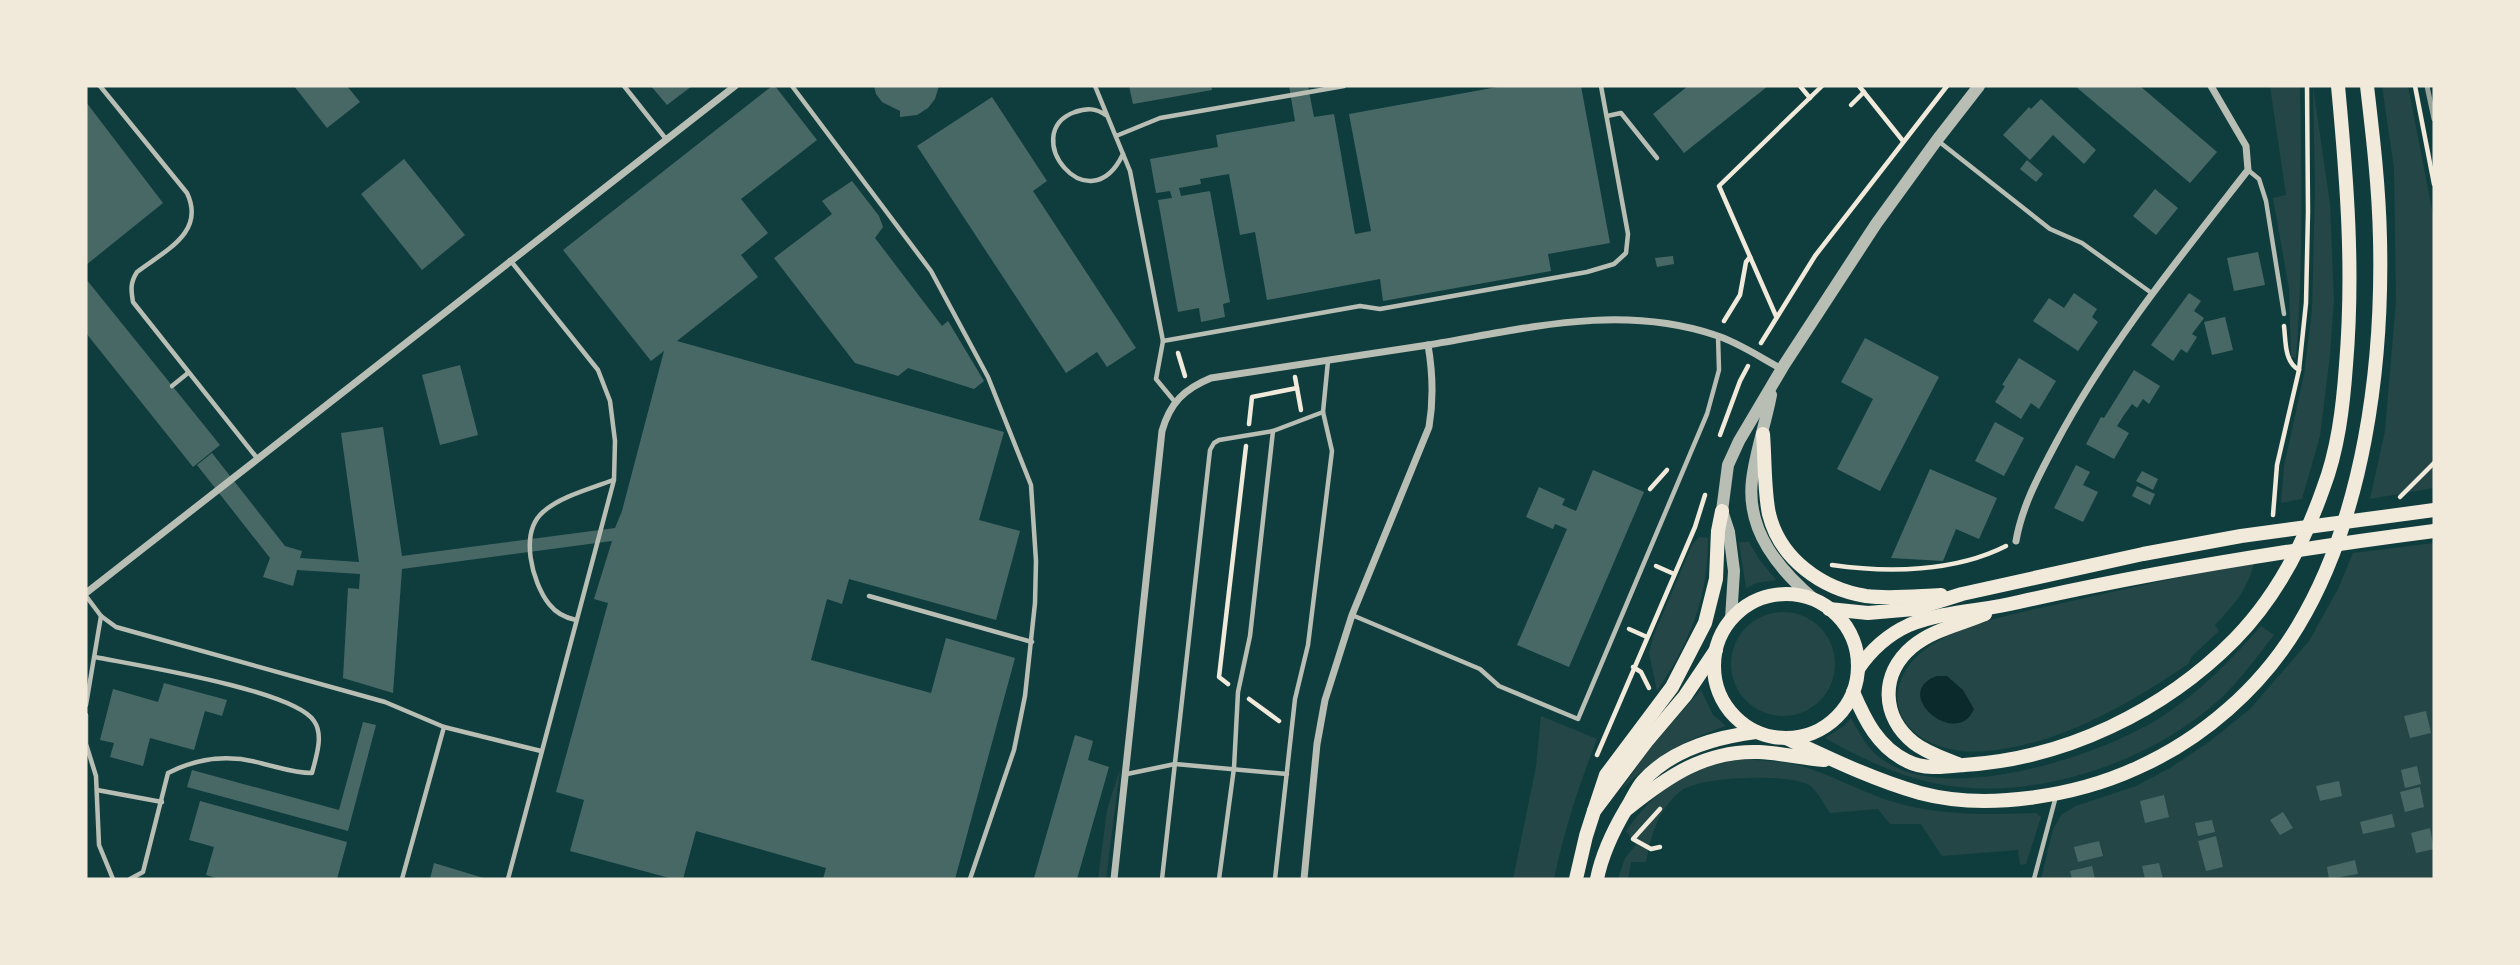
<svg xmlns="http://www.w3.org/2000/svg" width="2520" height="965" font-family="'Source Serif 4',serif">
<style>
.green{fill:#244646}
.water{fill:#0a2a2b}
.building{fill:#486865}
.lines{fill:none;stroke-linecap:round;stroke-linejoin:round}
.path{stroke:#f1e9da;stroke-width:4.5}
.service{stroke:#b8beb3;stroke-width:4.5}
.minor{stroke:#b8beb3;stroke-width:7}
.tertiary{stroke:#b8beb3;stroke-width:12}
.secondary{stroke:#f1e9da;stroke-width:14}
.primary{stroke:#f1e9da;stroke-width:14}
.rail{stroke:#97a49c;stroke-width:5}
</style>
<rect width="100%" height="100%" fill="#0f3d3e"/>
<g class="green">
<path d="M2270,86H2300C2302,177 2303,267 2296,358L2291,357L2289,289L2273,198L2286,195Z"/>
<path d="M2313,86L2330,204L2334,300L2330,355L2320,436L2302,499L2281,503L2284,466L2304,375L2312,310L2315,189Z"/>
<path d="M2382,86H2408L2434,220V488L2370,499L2385,431L2396,301L2394,168Z"/>
<path d="M1699,537L1708,538C1708,598 1690,642 1657,691L1649,653L1653,637L1692,545Z"/>
<path d="M1739,542H1749L1759,559L1776,580L1756,583L1746,588Z"/>
<path d="M2434,543V879H2041L2053,829L2062,814L2076,806L2136,786L2170,768L2209,742L2250,709L2309,641L2338,589L2353,553Z"/>
<path d="M2254,562C2249,588 2233,606 2215,625L2219,631L2192,656L2188,664C2131,703 2057,746 1986,751C1967,753 1945,750 1929,742C1879,716 1894,666 1936,642C1975,620 2024,612 2067,602C2130,588 2192,574 2254,562Z"/>
<circle cx="1783" cy="664" r="52"/>
<path d="M2261,626L2274,635C2257,657 2239,681 2219,700C2148,764 2032,802 1938,784C1898,776 1860,758 1825,738L1844,726L1851,718C1859,733 1868,750 1883,760C1949,806 2101,756 2163,716C2201,691 2231,660 2261,626Z"/>
<path d="M1701,690L1713,715L1726,726C1680,742 1656,756 1621,790L1649,749Z"/>
<path d="M1541,716L1597,739C1579,785 1564,831 1554,879H1513L1536,767Z"/>
<path d="M1743,759C1763,761 1783,761 1802,766C1831,775 1858,790 1887,800C1936,816 1986,815 2036,813L2041,817L2026,864L2020,865L2018,850L1942,856L1921,824H1890L1878,809L1830,813C1824,804 1816,788 1807,784C1784,774 1700,776 1681,791C1658,809 1651,835 1646,862H1631L1628,879H1618L1625,858L1636,845L1626,831C1658,786 1689,768 1743,759Z"/>
<path d="M1120,769L1106,879H1098L1107,810Z"/>
</g>
<path class="water" d="M1937,676H1947L1963,690L1974,709C1957,750 1889,693 1937,676Z"/>
<g class="building">
<path d="M294,86H347L360,102L327,128Z"/>
<path d="M651,86H692L667,105Z"/>
<path d="M772,86H775L817,140L741,199L768,233L741,255L758,277L677,341L1004,432L979,520L1020,531L996,620L849,579L842,604L827,599L811,660L931,693L946,638L1015,658L955,879H823L826,868L696,831L683,879H673L570,851L584,800L556,792L608,603L594,599L612,541L402,569L393,693L343,678L348,588L359,589L360,574L297,570L293,586L263,577L270,558L197,465L212,453L285,546L302,551L300,558L359,562L341,433L383,427L402,556L615,528L622,511L664,351L651,361L563,250Z"/>
<path d="M874,86H939L935,99L928,108L917,115L900,117V111L882,102L876,94Z"/>
<path d="M1129,86H1211L1212,90L1133,104Z"/>
<path d="M1289,86H1308L1314,117L1334,114L1355,234L1371,231L1349,114L1503,86H1581L1610,243L1548,254L1551,271L1383,301L1380,279L1267,300L1255,232L1240,235L1229,174L1200,179L1201,184L1179,188L1181,196L1210,191L1230,302L1223,304L1225,317L1201,322L1199,308L1178,312L1158,200L1172,198L1170,191L1156,193L1150,159L1218,147L1216,135L1295,121Z"/>
<path d="M1688,86H1768L1684,153L1653,114Z"/>
<path d="M2075,86H2140L2217,152L2190,183Z"/>
<path d="M992,97L1047,181L1033,191L1136,348L1107,367L1097,352L1066,373L917,146Z"/>
<path d="M2041,99L2096,150L2084,164L2053,135L2030,160L2003,135L2029,107L2031,109Z"/>
<path d="M86,102L163,203L86,265Z"/>
<path d="M404,159L465,235L422,270L361,194Z"/>
<path d="M2027,160L2043,174L2036,182L2020,169Z"/>
<path d="M852,181L879,216L883,227L875,238L942,326L948,321L984,381L974,389L908,368L898,376L855,363L774,258L832,214L822,201Z"/>
<path d="M2155,189L2178,208L2156,235L2133,216Z"/>
<path d="M2258,252L2265,285L2234,291L2227,258Z"/>
<path d="M1673,256L1674,264L1657,267L1655,258Z"/>
<path d="M86,279L220,445L193,467L86,333Z"/>
<path d="M2074,293L2097,309L2092,317L2098,322L2078,351L2033,321L2049,298L2064,308Z"/>
<path d="M2189,293L2201,301L2194,311L2204,318L2192,334L2197,337L2187,353L2181,349L2173,361L2151,345Z"/>
<path d="M2225,317L2233,350L2212,355L2204,322Z"/>
<path d="M1865,338L1939,377L1880,491L1837,469L1873,399L1841,382Z"/>
<path d="M2019,358L2056,381L2039,409L2031,403L2021,419L1995,402L2005,386L2002,385Z"/>
<path d="M460,365L478,435L440,445L422,375Z"/>
<path d="M2134,370L2160,386L2149,404L2143,399L2137,408L2132,404L2124,415L2117,426L2129,433L2114,459L2086,444L2101,417L2104,418Z"/>
<path d="M1995,422L2024,438L2004,476L1975,461Z"/>
<path d="M2076,465L2090,472L2083,485L2098,492L2083,522L2054,508Z"/>
<path d="M1930,469L1997,498L1979,539L1956,529L1943,561L1891,558Z"/>
<path d="M1593,470L1644,492L1569,667L1517,645L1567,529L1555,524L1553,529L1526,517L1539,487L1565,499L1562,505L1576,511Z"/>
<path d="M2142,471L2158,479L2153,490L2136,481Z"/>
<path d="M2137,486L2155,494L2150,505L2132,496Z"/>
<path d="M164,683L227,700L222,716L205,711L194,750L150,738L143,766L110,757L114,743L100,740L113,689L158,702Z"/>
<path d="M2426,711L2431,733L2410,738L2404,716Z"/>
<path d="M363,722L376,725L348,831L187,787L192,770L339,810Z"/>
<path d="M1075,735L1093,741L1088,760L1109,767L1077,879H1038L1034,878Z"/>
<path d="M2417,766L2421,784L2405,788L2401,770Z"/>
<path d="M2339,781L2342,796L2320,801L2316,786Z"/>
<path d="M2420,787L2424,807L2405,812L2400,792Z"/>
<path d="M2164,795L2169,817L2145,823L2140,801Z"/>
<path d="M200,801L347,842L337,879H220L206,875L214,847L189,840Z"/>
<path d="M2283,812L2293,828L2280,835L2270,820Z"/>
<path d="M2392,814L2395,827L2363,834L2360,822Z"/>
<path d="M2212,820L2215,832L2198,836L2195,823Z"/>
<path d="M2430,828L2434,849L2416,853L2411,833Z"/>
<path d="M2216,836L2223,867L2206,871L2198,841Z"/>
<path d="M2099,841L2103,856L2078,862L2074,847Z"/>
<path d="M2355,860L2358,874L2329,879L2327,867Z"/>
<path d="M434,863L487,879H430Z"/>
<path d="M2159,863L2163,879H2145L2142,866Z"/>
<path d="M2092,866L2095,879H2072L2070,871Z"/>
</g>
<g class="lines">
<g class="path">
<path d="M1800,86L1810,98"/>
<path d="M1859,86L1903,141"/>
<path d="M2415,86L2434,184"/>
<path d="M1851,105L1864,92"/>
<path d="M1776,316L1719,186L1822,86"/>
<path d="M1724,321L1740,295L1746,262L1750,257"/>
<path d="M2284,326C2286,342 2284,361 2299,370"/>
<path d="M1761,343L1815,256L1947,86"/>
<path d="M1178,353L1185,376"/>
<path d="M1295,377L1301,410"/>
<path d="M1249,424L1252,397L1297,388"/>
<path d="M1720,435L1740,381L1748,366"/>
<path d="M1650,489L1667,470"/>
<path d="M2400,497L2434,463"/>
<path d="M2273,515L2277,465L2299,370L2306,303L2308,212L2307,86"/>
<path d="M1832,565C1888,573 1955,572 2006,546"/>
<path d="M1656,566L1674,574"/>
<path d="M1629,629L1647,637"/>
<path d="M1633,667L1641,672L1649,688"/>
<path d="M1228,684L1219,677L1246,446"/>
<path d="M1249,699L1279,721"/>
<path d="M1597,755L1695,527L1705,495"/>
<path d="M1660,809L1633,839L1651,849L1660,847"/>
</g>
<g class="service">
<path d="M100,86L187,193C206,233 164,251 137,272C130,283 131,290 133,302L257,458"/>
<path d="M624,86L666,139"/>
<path d="M792,86L931,271L988,377L1031,485L1036,561L1035,603L1025,696L1014,750L970,879"/>
<path d="M1095,86L1130,171L1163,341L1156,379L1175,402"/>
<path d="M1106,115C1095,108 1087,108 1075,112C1017,133 1089,226 1123,154"/>
<path d="M1607,116L1621,113L1657,158"/>
<path d="M1116,136L1160,118L1344,86"/>
<path d="M1937,140L2050,229L2082,243L2153,294"/>
<path d="M2248,170L2259,179L2266,201L2284,314"/>
<path d="M1163,341L1360,306L1380,309L1587,272L1614,264L1626,253L1628,234L1601,86"/>
<path d="M172,386L188,373"/>
<path d="M86,596L101,616L116,627L385,702L444,727L541,751"/>
<path d="M869,596L1032,642"/>
<path d="M1352,615L1480,669L1499,686L1578,719L1707,414L1719,370L1718,336"/>
<path d="M576,620C566,618 556,613 549,604C532,582 519,533 543,512C561,496 590,489 613,480"/>
<path d="M95,657C135,665 294,690 314,721C324,735 316,757 312,773C294,773 281,768 264,764C230,754 199,757 168,773L143,872L130,879"/>
<path d="M86,705L101,616"/>
<path d="M86,715V744L96,776L99,845L113,879"/>
<path d="M1127,774L1175,764L1287,774"/>
<path d="M97,790L162,802"/>
<path d="M402,879L444,727"/>
<path d="M508,879L614,480L615,441L610,401L598,370L510,260"/>
<path d="M1162,879L1210,450L1214,443L1219,440L1273,431L1323,412"/>
<path d="M1219,879L1234,768L1238,692L1250,636L1273,431"/>
<path d="M1275,879L1295,699L1308,645L1332,451L1323,412L1328,361"/>
<path d="M2034,879L2056,796"/>
</g>
<g class="minor">
<path d="M2016,541C2022,506 2039,475 2056,443C2108,345 2180,257 2248,170L2246,146L2211,86"/>
<path d="M86,593L735,86"/>
<path d="M1114,879L1162,431C1170,403 1184,389 1211,378L1428,345"/>
<path d="M1304,879L1317,744L1325,700L1352,615L1429,427C1434,398 1433,374 1428,345C1525,329 1618,303 1715,335C1738,342 1761,358 1782,369"/>
</g>
<g class="tertiary">
<path d="M1771,395C1766,422 1755,453 1752,480C1746,531 1779,570 1816,601"/>
<path d="M1731,619L1734,571L1729,532L1722,511L1728,465L1739,441L1784,365L1876,224L1937,140L1979,86"/>
</g>
<g class="secondary">
<path d="M1576,879L1586,836L1594,811L1646,742L1685,696L1716,650"/>
<path d="M1597,879C1602,854 1613,831 1626,809C1632,800 1636,789 1643,781C1671,750 1717,737 1756,732"/>
</g>
<g class="primary">
<path d="M1763,434C1765,459 1764,490 1769,514C1780,559 1822,589 1866,596C1890,599 1916,596 1941,595"/>
<circle cx="1786" cy="666" r="72"/>
<path d="M1829,609L1868,613L1914,609L1962,594L2143,554L2241,536L2434,510"/>
<path d="M1858,669C1871,650 1887,635 1909,625C1944,611 1983,611 2019,602C2156,571 2295,549 2434,531"/>
<path d="M1853,692C1865,720 1878,747 1907,761C1924,770 1945,767 1964,765C2065,759 2164,711 2235,639C2275,598 2304,543 2323,489C2338,450 2343,407 2346,365C2354,270 2347,181 2338,86"/>
<path d="M1788,739C1831,759 1874,780 1920,793C1987,811 2076,796 2137,768C2202,739 2261,688 2298,626C2364,516 2383,366 2380,239C2379,188 2373,137 2367,86"/>
<path d="M1958,764C1943,758 1927,753 1914,743C1881,717 1880,674 1912,647C1932,630 1961,624 1985,614"/>
<path d="M1627,809C1667,777 1705,750 1759,752C1780,753 1802,758 1824,760"/>
<path d="M1594,811L1606,775L1672,687L1705,623L1716,579L1718,531L1722,511"/>
</g>
<path class="rail" d="M2427,86L2434,119"/>
</g>
<rect width="2520" height="965" fill="none" stroke="#f1e9da" stroke-width="175"/>
</svg>
